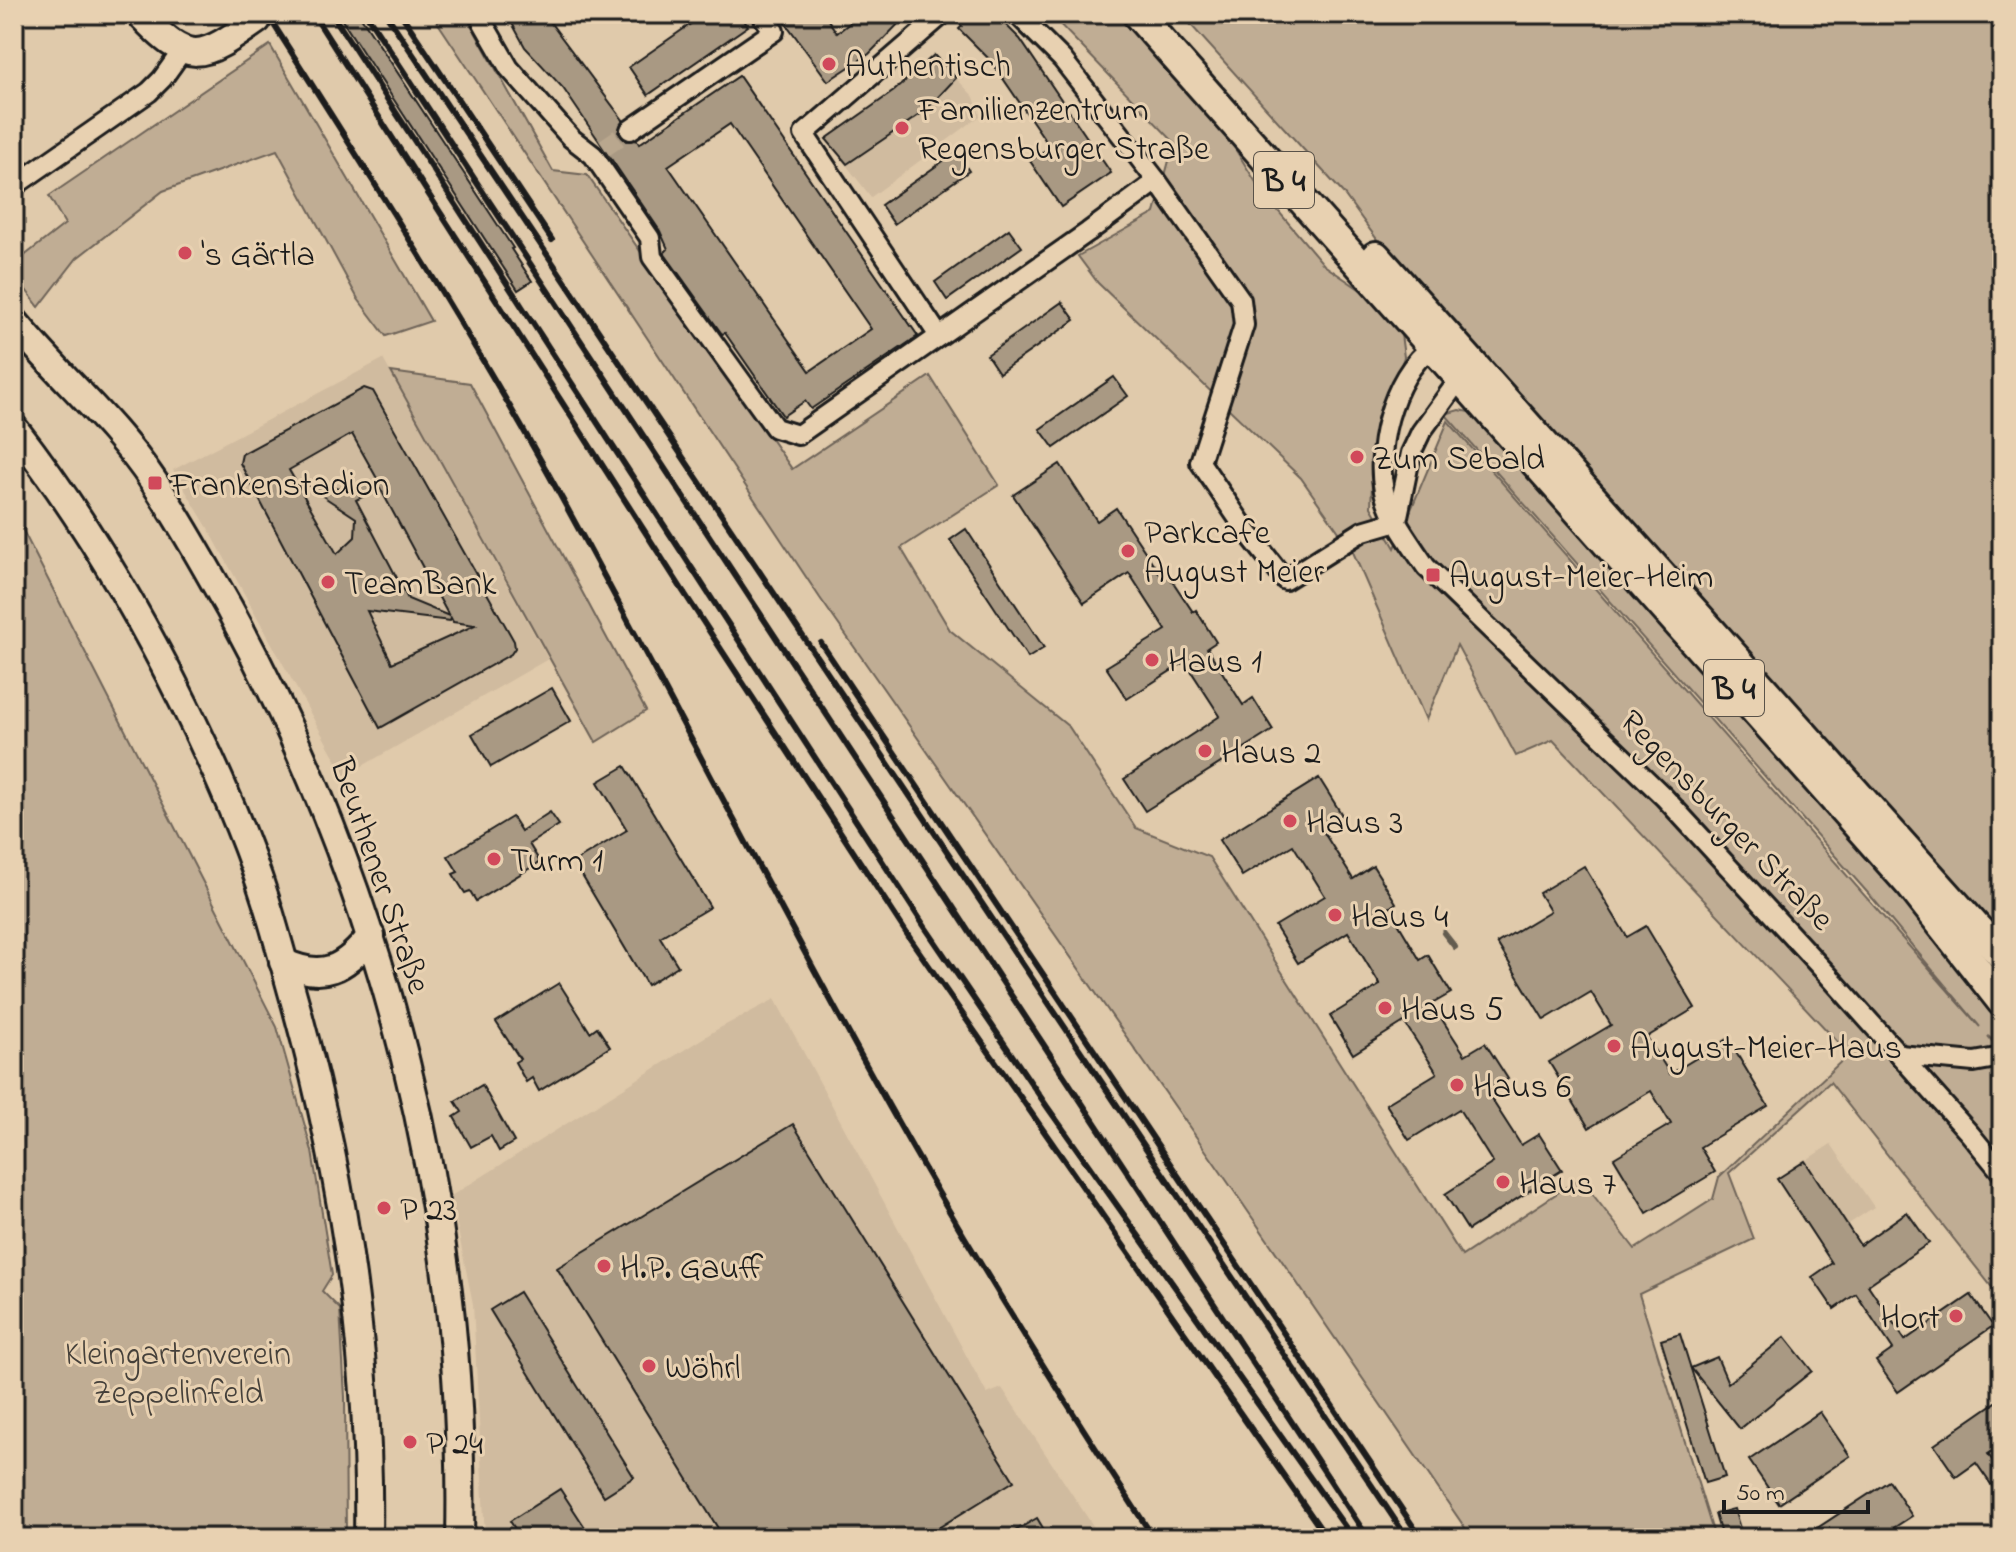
<svg xmlns="http://www.w3.org/2000/svg" width="2016" height="1552" font-family="'Indie Flower',sans-serif">
<style>
.built{fill:#d0bb9f}
.green{fill:#c0ad94;stroke:#6e6458;stroke-width:2}
.lines{fill:none;stroke-linecap:round;stroke-linejoin:round}
.stream{stroke:#635b50;stroke-width:6}
.building{fill:#a99983;stroke:#1c1c1c;stroke-width:2;fill-rule:evenodd}
.street-tunnel{stroke:#b9a78e;stroke-width:18;stroke-dasharray:18 9;stroke-linecap:butt}
.street-casing{stroke:#1c1c1c;stroke-width:24}
.secondary-casing{stroke:#1c1c1c;stroke-width:32}
.primary-casing{stroke:#1c1c1c;stroke-width:34}
.street{stroke:#e8d1b1;stroke-width:18}
.secondary{stroke:#e8d1b1;stroke-width:26}
.primary{stroke:#e8d1b1;stroke-width:28}
.rail{stroke:#1c1c1c;stroke-width:6}
.poi-dot{fill:#d1495b;stroke:#e8d1b1;stroke-width:3}
.labels{text-anchor:middle;stroke-width:6;stroke-linejoin:round;paint-order:stroke}
.shield{fill:#e8d1b1;stroke:#595249;stroke-width:2}
.shield-label{font-size:32px;font-weight:bold;fill:#1c1c1c}
.poi-label{font-size:34px;fill:#1c1c1c;stroke:#e8d1b1;text-anchor:start}
.street-label{font-size:34px;fill:#1c1c1c;stroke:#e8d1b1}
.park-label{font-size:34px;fill:#45403a;stroke:#e8d1b1}
</style>
<rect width="100%" height="100%" fill="#e0caab"/>
<filter id="ink" filterUnits="userSpaceOnUse"><feTurbulence type="fractalNoise" baseFrequency=".0125" numOctaves="2"/><feDisplacementMap in="SourceGraphic" scale="16" xChannelSelector="R" yChannelSelector="G"/><feConvolveMatrix kernelMatrix="1 2 1 2 8 2 1 2 1" color-interpolation-filters="sRGB"/></filter>
<g filter="url(#ink)">
<g class="built">
<path d="M934,55L974,97L980,116L871,197L826,139L894,91Z"/>
<path d="M383,359L548,659L345,776L208,528L173,470Z"/>
<path d="M775,999L987,1394L1002,1388L1101,1538H485L473,1304L451,1196L716,1030Z"/>
<path d="M1831,1144L1874,1207L1819,1244L1777,1179Z"/>
</g>
<g class="green">
<path d="M432,14H465L553,171L587,175L792,469L930,376L999,485L901,548L950,630L1069,727L1136,828L1209,857L1462,1256L1580,1178L1635,1249L1713,1199L1719,1177L1849,1054L1553,740L1516,756L1457,645L1426,720L1353,552L1301,478L1098,283L1078,256L1155,213L1174,142L1050,14H1120L1227,136L1262,192L1324,265L1368,295L1401,334L1404,357L1374,439L1371,507L1395,548L1448,421L1980,1027L1874,900L1445,414L1459,410L1474,413L1937,932L2002,1017V1048L1988,1036L2002,1053V1300L1830,1082L1729,1173L1754,1239L1639,1294L1715,1538H1472L1234,1191L820,598Z"/>
<path d="M1181,14H2002V944L1387,253L1343,193Z"/>
<path d="M270,45L431,321L386,336L358,299L277,150L163,191L77,258L39,307L14,274V264L65,224L49,196Z"/>
<path d="M391,372L470,383L646,711L596,742Z"/>
<path d="M14,513L277,1027L312,1151L332,1275L322,1291L340,1309L345,1397L346,1538H14Z"/>
</g>
<g class="lines">
<path class="stream" d="M1444,933L1455,947"/>
</g>
<g class="building">
<path d="M338,14H359L513,248L511,249L532,281L518,290Z"/>
<path d="M507,14H544L623,120L618,132L626,141L637,140L639,144L739,76L918,336L811,409L805,401L783,416L725,333L722,334L664,253L668,249L660,231L563,88L525,47ZM730,124L871,329L810,371L668,166Z"/>
<path d="M705,14H739L748,26L648,95L629,67Z"/>
<path d="M779,14H824L837,33L861,14H908L869,54L828,81Z"/>
<path d="M955,14H995L1020,39L1111,173L1061,207L1030,161L1050,147L991,61L959,29L962,26L954,18Z"/>
<path d="M934,55L956,78L925,111L847,164L826,139L894,91Z"/>
<path d="M956,152L969,171L894,224L881,205Z"/>
<path d="M1009,229L1022,247L947,300L935,282Z"/>
<path d="M1062,302L1075,320L999,373L987,355Z"/>
<path d="M1114,377L1128,396L1054,448L1040,429Z"/>
<path d="M364,388L373,391L514,641L515,648L511,654L380,728L240,463L242,454ZM352,434L379,482L342,489L306,485L356,518L355,537L337,554L289,470ZM380,488L449,616L408,599L356,500ZM367,611L450,621L451,618L453,622L475,625L392,663Z"/>
<path d="M1060,464L1097,521L1116,508L1162,577L1167,573L1193,612L1196,610L1216,642L1207,648L1243,705L1253,698L1273,730L1145,811L1124,779L1220,716L1185,662L1127,699L1106,667L1166,630L1129,573L1084,603L1013,495Z"/>
<path d="M966,529L1044,648L1028,658L950,540Z"/>
<path d="M552,688L571,721L491,767L472,734Z"/>
<path d="M625,766L710,907L660,937L678,966L647,985L574,862L627,830L598,782Z"/>
<path d="M1319,778L1342,815L1321,828L1353,879L1373,866L1396,903L1389,908L1420,960L1428,955L1451,993L1432,1004L1465,1055L1485,1043L1508,1079L1487,1092L1521,1145L1539,1134L1562,1170L1468,1230L1445,1194L1493,1163L1459,1109L1409,1140L1386,1104L1437,1073L1404,1022L1353,1054L1330,1016L1380,985L1348,932L1298,963L1275,926L1325,896L1293,845L1242,876L1219,840Z"/>
<path d="M550,812L559,825L529,844L540,862L476,901L470,891L465,893L453,874L458,872L448,856L512,817L521,831Z"/>
<path d="M1584,866L1627,937L1646,926L1695,1008L1647,1037L1670,1074L1728,1039L1768,1106L1700,1147L1715,1172L1647,1213L1614,1158L1671,1124L1651,1091L1589,1128L1549,1062L1611,1025L1591,992L1544,1020L1497,943L1550,911L1539,893Z"/>
<path d="M559,983L590,1032L597,1027L610,1047L539,1091L532,1078L526,1082L515,1062L520,1059L496,1022Z"/>
<path d="M482,1085L514,1142L499,1151L491,1136L471,1147L454,1117L462,1112L455,1101Z"/>
<path d="M793,1124L1014,1481L922,1538H724L557,1268Z"/>
<path d="M1805,1161L1860,1245L1907,1212L1929,1243L1868,1285L1905,1340L1971,1295L1993,1326L1898,1392L1876,1361L1893,1349L1856,1294L1834,1309L1812,1277L1832,1263L1777,1179Z"/>
<path d="M519,1292L634,1477L604,1496L490,1310Z"/>
<path d="M1680,1334L1725,1477L1705,1483L1661,1340Z"/>
<path d="M1785,1337L1812,1371L1740,1429L1691,1368L1717,1357L1728,1383Z"/>
<path d="M2002,1398V1445L1988,1454L2002,1474V1500L1976,1463L1956,1477L1934,1445Z"/>
<path d="M1820,1412L1850,1456L1779,1504L1749,1460Z"/>
<path d="M1889,1481L1912,1516L1878,1538H1802Z"/>
<path d="M560,1489L592,1538H521L510,1521Z"/>
<path d="M1734,1509L1743,1538H1722L1715,1514Z"/>
<path d="M1037,1518L1049,1538H1003Z"/>
</g>
<g class="lines">
<path class="street-tunnel" d="M604,148L630,130"/>
<g class="street-casing">
<g id="street">
<path d="M478,14L509,68L571,138L593,155L650,238L652,257L775,428L798,435L1088,232L1157,181L1241,300L1244,325L1200,462L1248,533L1285,580L1363,531L1397,521"/>
<path d="M1017,14L1062,59L1157,181"/>
<path d="M630,130L774,31L761,14"/>
<path d="M14,186L149,92L162,79L182,51"/>
<path d="M939,336L804,134L943,14"/>
<path d="M1441,342C1396,363 1374,445 1384,491C1390,518 1411,544 1426,567L1664,797L1828,975L1970,1134L2002,1173"/>
<path d="M1397,521L1411,453L1421,432L1466,370"/>
<path d="M1900,1055L1974,1062L2002,1057"/>
</g>
</g>
<g class="secondary-casing">
<g id="secondary">
<path d="M140,14C190,67 200,60 257,20"/>
<path d="M14,321C59,376 114,422 154,482C181,522 205,566 229,608C383,891 467,1215 460,1538"/>
<path d="M14,428C82,515 136,607 185,706C216,769 245,834 266,901C277,936 286,971 296,1006C344,1180 371,1357 368,1538"/>
<path d="M283,962C323,981 345,969 371,936"/>
</g>
</g>
<g class="primary-casing">
<g id="primary">
<path d="M1137,14L1911,886L2002,1002"/>
<path d="M1376,256L2002,956"/>
</g>
</g>
<use href="#street" class="street"/>
<use href="#secondary" class="secondary"/>
<use href="#primary" class="primary"/>
<g class="rail">
<path d="M267,14C364,166 461,318 549,475C665,685 773,899 890,1108C972,1255 1062,1398 1154,1538"/>
<path d="M313,14L683,591L911,940L1327,1538"/>
<path d="M332,14L925,927L1048,1108L1353,1538"/>
<path d="M366,14L1368,1538"/>
<path d="M386,14L1407,1538"/>
<path d="M401,14L552,240"/>
<path d="M821,643L1421,1538"/>
</g>
</g>
</g>
<g class="poi-dot">
<circle cx="829" cy="64" r="8"/>
<circle cx="902" cy="128" r="8"/>
<circle cx="185" cy="253" r="8"/>
<circle cx="1357" cy="457" r="8"/>
<rect x="147" y="475" width="16" height="16" rx="4"/>
<circle cx="1128" cy="551" r="8"/>
<rect x="1425" y="567" width="16" height="16" rx="4"/>
<circle cx="328" cy="582" r="8"/>
<circle cx="1152" cy="660" r="8"/>
<circle cx="1205" cy="751" r="8"/>
<circle cx="1290" cy="821" r="8"/>
<circle cx="494" cy="859" r="8"/>
<circle cx="1335" cy="915" r="8"/>
<circle cx="1385" cy="1008" r="8"/>
<circle cx="1614" cy="1046" r="8"/>
<circle cx="1457" cy="1085" r="8"/>
<circle cx="1503" cy="1182" r="8"/>
<circle cx="384" cy="1208" r="8"/>
<circle cx="604" cy="1266" r="8"/>
<circle cx="1956" cy="1316" r="8"/>
<circle cx="649" cy="1366" r="8"/>
<circle cx="410" cy="1442" r="8"/>
</g>
<g class="labels">
<g class="shield">
<rect x="1254" y="152" width="60" height="56" rx="6"/>
<rect x="1704" y="660" width="60" height="56" rx="6"/>
</g>
<g class="shield-label">
<text x="1284" y="191">B 4</text>
<text x="1734" y="699">B 4</text>
</g>
<g class="poi-label">
<text x="845" y="76">Authentisch</text>
<text x="918" y="120">Familienzentrum<tspan x="918" dy="39">Regensburger Straße</tspan></text>
<text x="201" y="265">'s Gärtla</text>
<text x="1373" y="469">Zum Sebald</text>
<text x="171" y="495">Frankenstadion</text>
<text x="1144" y="543">Parkcafe<tspan x="1144" dy="39">August Meier</tspan></text>
<text x="1449" y="587">August-Meier-Heim</text>
<text x="344" y="594">TeamBank</text>
<text x="1168" y="672">Haus 1</text>
<text x="1221" y="763">Haus 2</text>
<text x="1306" y="833">Haus 3</text>
<text x="510" y="871">Turm 1</text>
<text x="1351" y="927">Haus 4</text>
<text x="1401" y="1020">Haus 5</text>
<text x="1630" y="1058">August-Meier-Haus</text>
<text x="1473" y="1097">Haus 6</text>
<text x="1519" y="1194">Haus 7</text>
<text x="400" y="1220">P 23</text>
<text x="620" y="1278">H.P. Gauff</text>
<text x="1940" y="1328" text-anchor="end">Hort</text>
<text x="665" y="1378">Wöhrl</text>
<text x="426" y="1454">P 24</text>
</g>
<g class="street-label">
<text transform="translate(1728 819) rotate(46)" y="12">Regensburger Straße</text>
<text transform="translate(382 875) rotate(71)" y="12">Beuthener Straße</text>
</g>
<g class="park-label">
<text x="178" y="1364">Kleingartenverein<tspan x="178" dy="39">Zeppelinfeld</tspan></text>
</g>
</g>
<rect width="2016" height="1552" fill="none" stroke="#e8d1b1" stroke-width="48"/>
<rect x="24" y="24" width="1968" height="1504" fill="none" stroke="#1c1c1c" stroke-width="3" filter="url(#ink)"/>
<path d="M1724 1500v12h144v-12" fill="none" stroke="#1c1c1c" stroke-width="4"/>
<text x="1736" y="1500" font-size="24" fill="#1c1c1c" stroke="#e8d1b1" stroke-width="6" paint-order="stroke">50 m</text>
</svg>
